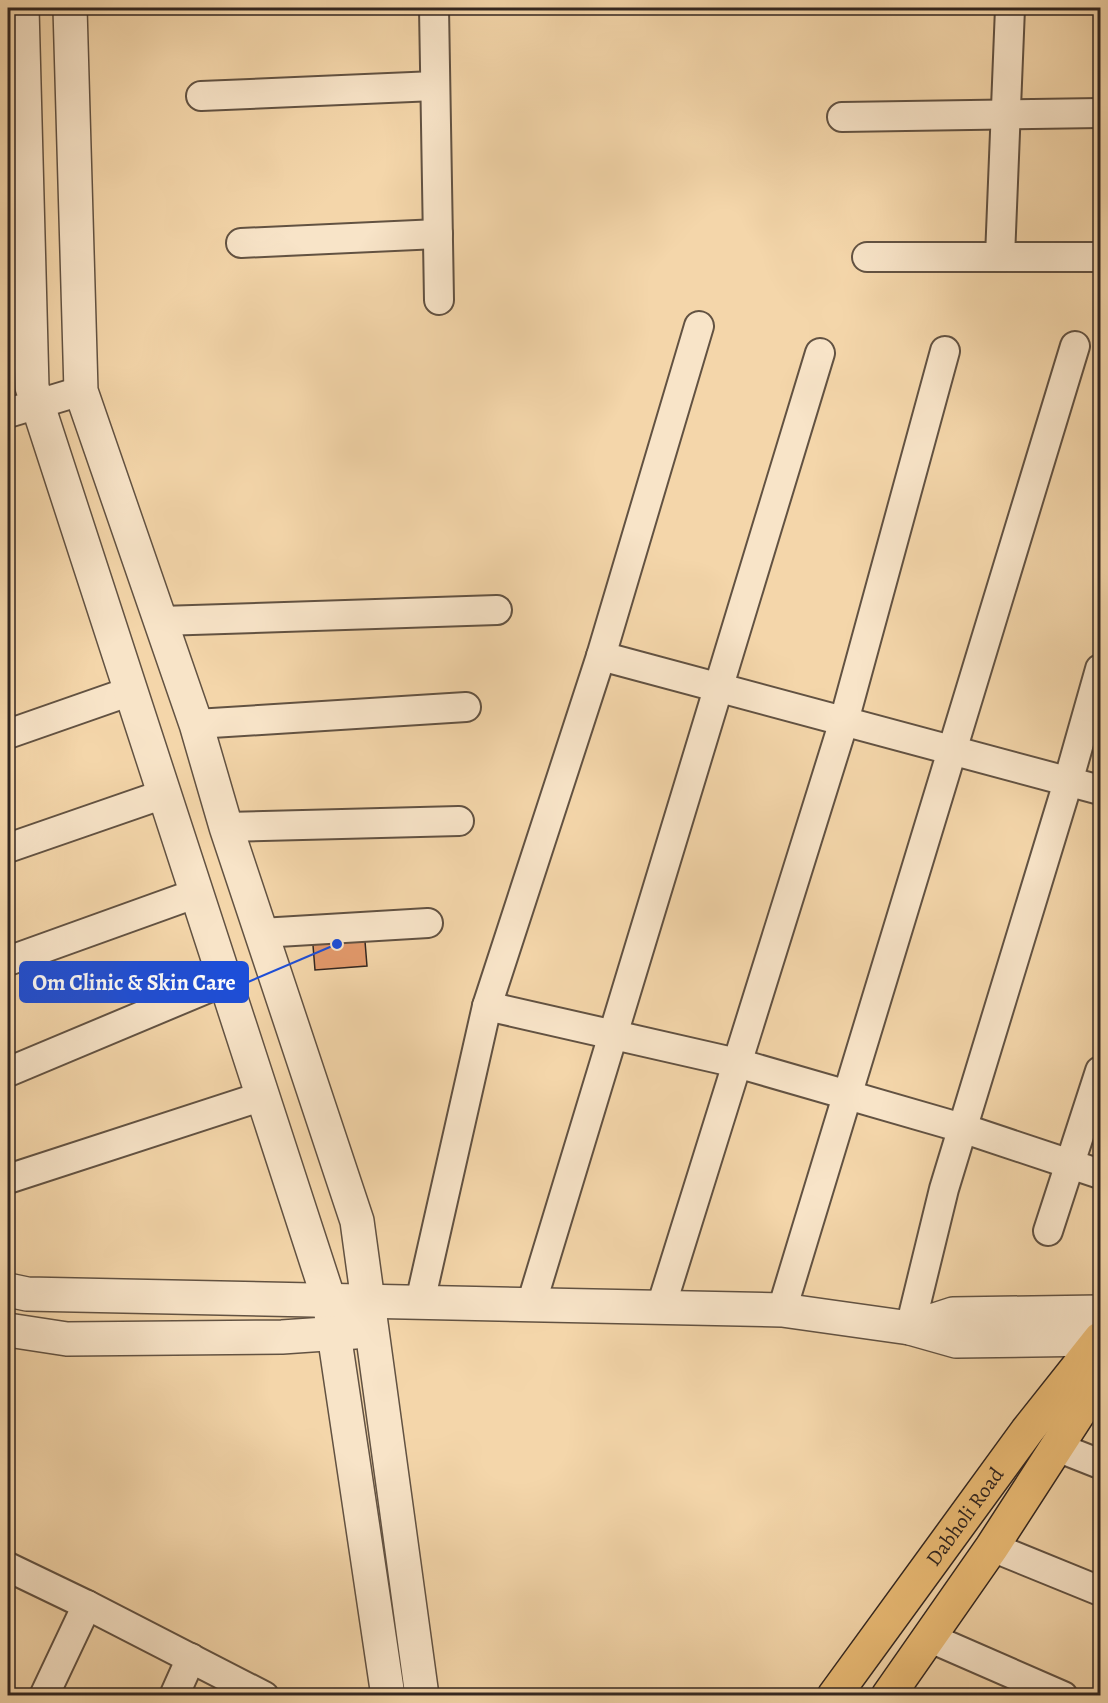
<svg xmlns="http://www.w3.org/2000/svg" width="1108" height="1703" font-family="Alegreya,serif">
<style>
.building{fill:#e2996b;stroke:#322620;stroke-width:1.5}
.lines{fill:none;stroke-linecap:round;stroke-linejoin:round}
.minor-casing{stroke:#625242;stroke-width:32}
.tertiary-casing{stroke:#625242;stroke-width:36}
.primary-casing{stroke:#322620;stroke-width:36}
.minor{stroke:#f8e4c8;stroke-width:28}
.tertiary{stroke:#f8e4c8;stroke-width:33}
.primary{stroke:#eabb75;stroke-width:33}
.labels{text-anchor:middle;stroke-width:4.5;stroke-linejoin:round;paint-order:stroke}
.street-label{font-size:21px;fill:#322620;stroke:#f8e4c8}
.leader{fill:none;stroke:#1d4ed8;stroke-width:2}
.callout-dot{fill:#1d4ed8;stroke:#f8e4c8;stroke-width:2}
.callout{fill:#1d4ed8;stroke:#1d4ed8;stroke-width:2}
.callout-label{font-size:22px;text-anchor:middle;font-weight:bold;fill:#fff}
</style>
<rect width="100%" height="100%" fill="#f4d6aa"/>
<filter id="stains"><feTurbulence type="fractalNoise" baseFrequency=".00333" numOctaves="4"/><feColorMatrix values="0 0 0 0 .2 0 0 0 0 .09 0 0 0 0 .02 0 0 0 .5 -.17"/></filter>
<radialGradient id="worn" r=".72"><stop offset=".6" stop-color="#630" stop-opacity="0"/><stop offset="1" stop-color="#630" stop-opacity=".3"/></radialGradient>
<path class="building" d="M364,929L367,966L315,970L312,933Z"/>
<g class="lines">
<g class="minor-casing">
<g id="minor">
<path d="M434,8L439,300"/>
<path d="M201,96L435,86"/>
<path d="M842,117L1100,113"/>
<path d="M241,243L438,234"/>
<path d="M867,257H1100"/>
<path d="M1000,257L1010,8"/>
<path d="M8,413L81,391"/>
<path d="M161,621L497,610"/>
<path d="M601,656L1100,790"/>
<path d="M196,724L466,707"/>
<path d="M8,734L131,691"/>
<path d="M226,827L459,821"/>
<path d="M8,848L164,794"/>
<path d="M261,933L428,923"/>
<path d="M8,961L197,893"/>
<path d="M487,1006L737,1063L962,1128L1100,1174"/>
<path d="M8,1072L225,981"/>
<path d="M8,1179L263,1096"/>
<path d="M1048,1231L1100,1071"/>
<path d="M420,1302L487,1006L601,656L699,326"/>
<path d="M531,1305L820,353"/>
<path d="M661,1307L844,721L945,351"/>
<path d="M782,1310L1075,346"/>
<path d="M910,1328L944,1189L1068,782L1100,669"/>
<path d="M1057,1447L1100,1464"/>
<path d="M992,1547L1100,1591"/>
<path d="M8,1567L87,1605L264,1696"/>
<path d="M928,1637L1063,1696"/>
<path d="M44,1696L87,1605"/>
<path d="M174,1696L191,1658"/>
</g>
</g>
<g class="tertiary-casing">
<g id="tertiary">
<path d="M22,8L32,387L329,1300L388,1696"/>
<path d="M70,8L81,391L196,724L226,827L357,1221L422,1696"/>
<path d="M8,1290L27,1294L782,1310L910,1328L956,1341L1100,1339"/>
<path d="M910,1328L953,1314L1100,1312"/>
<path d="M8,1330L67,1339L282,1337L355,1332"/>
</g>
</g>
<g class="primary-casing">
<g id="primary">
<path id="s1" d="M834,1696L1027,1431L1100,1339"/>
<path d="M888,1696L992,1547L1100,1380"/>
</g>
</g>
<use href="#minor" class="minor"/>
<use href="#tertiary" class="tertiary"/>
<use href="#primary" class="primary"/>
</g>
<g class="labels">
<g class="street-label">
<text dy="7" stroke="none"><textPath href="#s1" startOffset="222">Dabholi Road</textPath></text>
</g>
</g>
<path class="leader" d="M337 944L248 982"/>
<circle class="callout-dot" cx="337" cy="944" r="6"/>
<rect class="callout" x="20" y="962" width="228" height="40" rx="6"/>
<g class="callout-label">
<text x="134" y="990">Om Clinic &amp; Skin Care</text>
</g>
<rect width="1108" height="1703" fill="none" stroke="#f4d6aa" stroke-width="30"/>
<rect x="9" y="9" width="1090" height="1685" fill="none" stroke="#322620" stroke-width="3"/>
<rect x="15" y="15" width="1078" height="1673" fill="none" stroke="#322620" stroke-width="1.5"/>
<rect width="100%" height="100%" filter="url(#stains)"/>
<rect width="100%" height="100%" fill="url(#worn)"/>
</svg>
